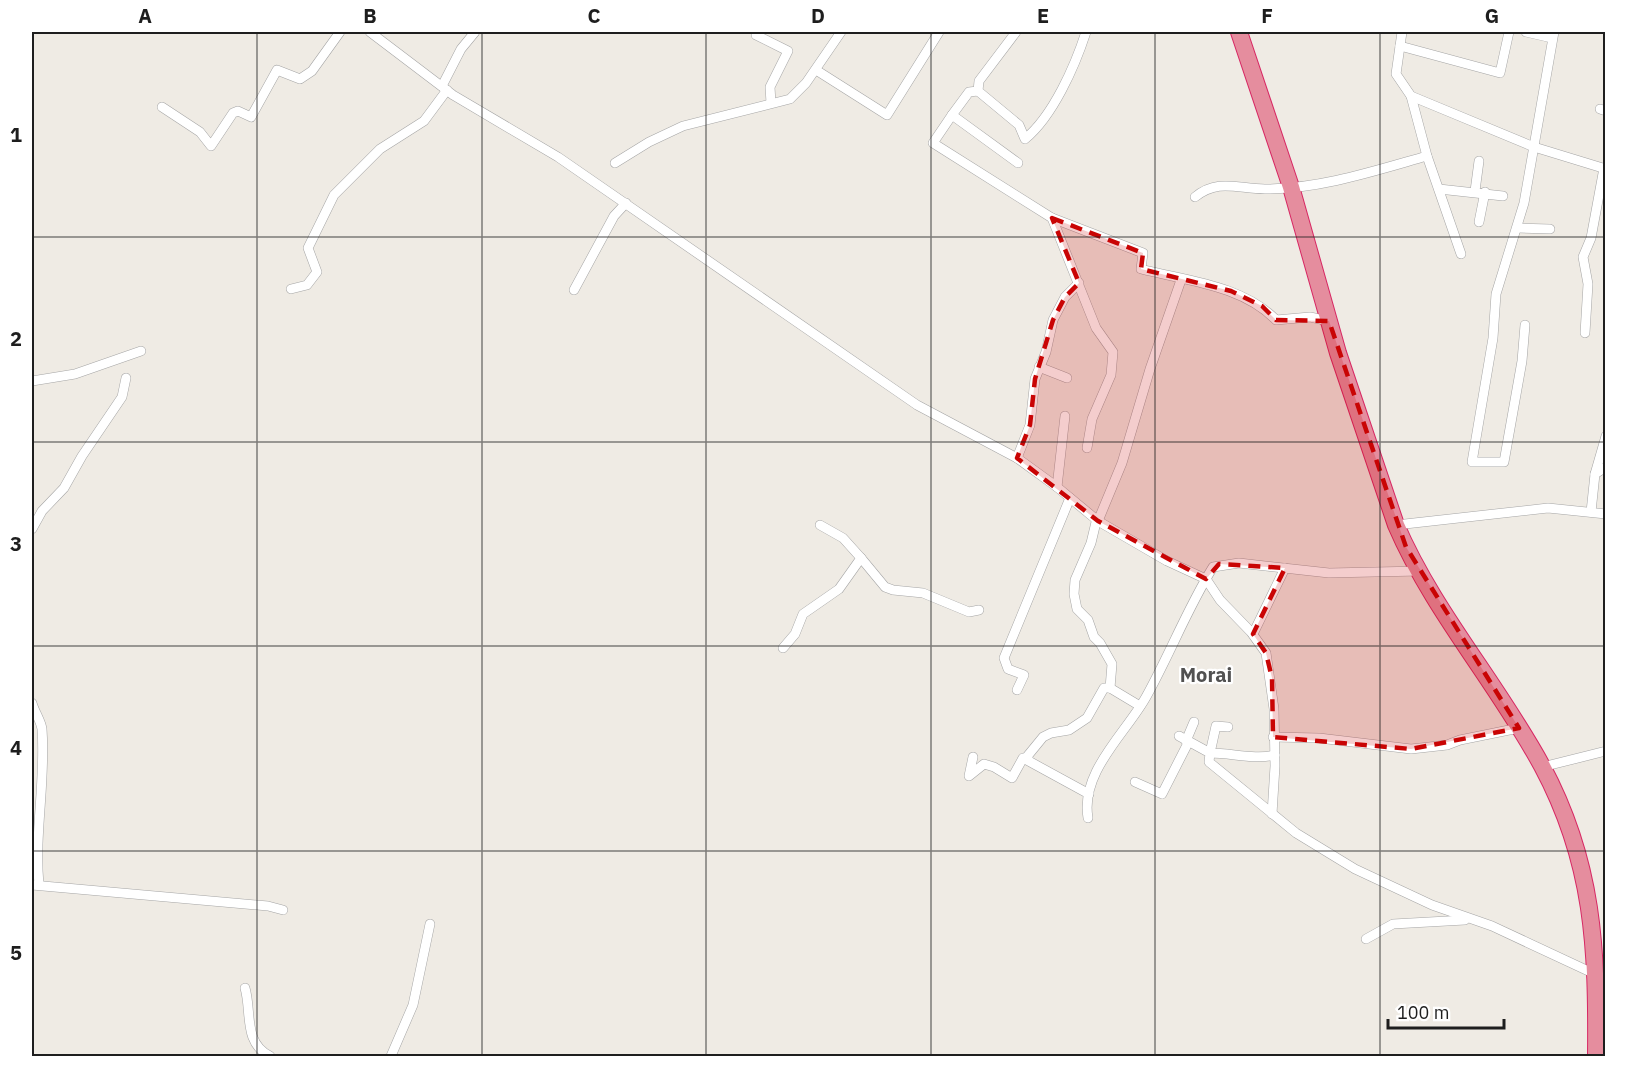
<svg xmlns="http://www.w3.org/2000/svg" width="1637" height="1088" font-family="'IBM Plex Sans',sans-serif">
<style>
.lines{fill:none;stroke-linecap:round;stroke-linejoin:round}
.street-casing{stroke:#a5a5a5;stroke-width:10}
.highway-casing{stroke:#d72763;stroke-width:18}
.street{stroke:#fff;stroke-width:9}
.highway{stroke:#e58d9e;stroke-width:16}
.marked{fill:#c90404;fill-opacity:0.2;stroke:#c90404;stroke-width:4.5;stroke-dasharray:12 8;stroke-linejoin:round}
.grid{fill:none;stroke:#1e1e1e;stroke-width:1.5;stroke-opacity:0.55}
.labels{text-anchor:middle;stroke-width:4.5;stroke-linejoin:round;paint-order:stroke}
.quarter-label{font-size:20px;font-weight:bold;fill:#515151;stroke:#fff}
.neatline{fill:none;stroke:#1e1e1e;stroke-width:2}
.grid-label{font-size:20px;text-anchor:middle;font-weight:bold;fill:#1e1e1e}
</style>
<rect width="100%" height="100%" fill="#efebe4"/>
<g class="lines">
<g class="street-casing">
<g id="street">
<path d="M370,32L453,95L558,157L917,405L1017,458L1057,487L1098,521L1167,561L1206,579L1220,600L1251,632L1266,653L1274,709L1275,766L1272,814"/>
<path d="M758,32L756,35L788,51L770,87L771,103"/>
<path d="M1016,32L979,81L978,91L1019,125L1025,139C1053,116 1075,66 1086,32"/>
<path d="M1402,32L1396,74L1411,96L1427,156L1461,254"/>
<path d="M1526,32L1552,38"/>
<path d="M1400,46L1500,73L1509,32"/>
<path d="M816,70L887,115L939,32"/>
<path d="M442,86L461,49L475,32"/>
<path d="M978,91L969,92L952,115L1018,163"/>
<path d="M1411,96L1534,147L1606,169"/>
<path d="M162,107L200,132L211,146L233,113L238,111L251,117L277,70L300,79L312,71L340,32"/>
<path d="M1600,109L1606,111"/>
<path d="M952,115L933,143L1052,218L1143,253L1141,269C1187,281 1242,285 1276,320L1310,317L1329,321"/>
<path d="M615,163L649,142L683,126L790,99L806,83L841,32"/>
<path d="M1439,189L1503,196"/>
<path d="M1475,191L1479,161"/>
<path d="M1195,197C1218,178 1238,189 1265,189C1320,189 1374,171 1427,156"/>
<path d="M1052,218L1096,328L1113,352L1111,375L1092,419L1087,448"/>
<path d="M1479,222L1485,192"/>
<path d="M1517,228L1550,229"/>
<path d="M291,289L307,285L317,272L308,248L334,195L380,149L424,121L447,90"/>
<path d="M574,290L614,216L626,203"/>
<path d="M1525,325L1522,361L1504,462H1472L1493,338L1496,294L1524,203L1554,32"/>
<path d="M1585,333L1588,284L1583,257L1591,238L1604,168"/>
<path d="M1039,367L1067,378"/>
<path d="M32,381L75,374L141,351"/>
<path d="M1017,458L1030,425L1035,379L1046,352L1053,320L1065,297L1079,283"/>
<path d="M1595,474L1606,436"/>
<path d="M1057,487L1065,416"/>
<path d="M1591,512L1595,474L1606,467"/>
<path d="M1097,518L1091,543L1075,580L1074,594L1077,609L1088,620L1094,637L1100,643L1112,664L1110,688"/>
<path d="M1098,521L1122,463L1150,369L1181,280"/>
<path d="M1396,525L1548,508L1606,514"/>
<path d="M32,529L42,511L64,488L82,456L122,397L126,378"/>
<path d="M861,558L885,587L893,590L923,593L969,612L979,610"/>
<path d="M1253,634L1285,568"/>
<path d="M783,648L795,634L803,614L839,589L861,558L843,538L820,525"/>
<path d="M1110,688L1140,706"/>
<path d="M1017,690L1024,675L1008,669L1004,658L1070,498"/>
<path d="M32,703C34,711 41,721 42,729C46,781 34,833 39,885"/>
<path d="M1228,727L1216,726L1210,753C1232,753 1255,760 1275,755"/>
<path d="M1179,736L1210,753L1209,762L1296,833L1355,869L1432,905L1492,926L1597,975"/>
<path d="M1273,737L1319,738L1411,749L1447,745L1460,740L1519,728"/>
<path d="M1186,741L1194,722"/>
<path d="M973,757L969,776L984,764L994,767L1012,778L1023,758H1028"/>
<path d="M1542,767L1606,751"/>
<path d="M1135,782L1162,794L1188,743"/>
<path d="M1089,794L1025,759L1043,737L1051,733L1069,730L1087,718L1104,688H1110"/>
<path d="M1088,818C1080,772 1126,733 1146,697C1170,654 1187,609 1213,567L1239,563L1329,573L1420,571"/>
<path d="M32,885L268,906L283,910"/>
<path d="M1366,939L1393,924L1465,920"/>
<path d="M245,988C252,1012 243,1043 270,1056"/>
<path d="M391,1056L413,1005L430,924"/>
</g>
</g>
<g class="highway-casing">
<path id="highway" d="M1239,32L1291,187L1338,353L1396,525C1433,611 1497,683 1542,766C1594,863 1597,949 1596,1056"/>
</g>
<use href="#street" class="street"/>
<use href="#highway" class="highway"/>
</g>
<path class="marked" d="M1052,218L1143,253L1141,269L1231,291L1262,306L1276,320L1329,321L1406,547L1519,728L1411,749L1273,737L1272,678L1266,653L1253,634L1285,568L1219,564L1206,579L1098,521L1017,458L1030,425L1035,379L1053,320L1065,297L1079,283Z"/>
<path class="grid" d="M257,32V1056M482,32V1056M706,32V1056M931,32V1056M1155,32V1056M1380,32V1056M32,237H1606M32,442H1606M32,646H1606M32,851H1606"/>
<g class="labels">
<g class="quarter-label">
<text x="1206" y="682">Morai</text>
</g>
</g>
<rect width="1637" height="1088" fill="none" stroke="#ffffff" stroke-width="66"/>
<path d="M1388 1019v9h116v-9" fill="none" stroke="#1e1e1e" stroke-width="3"/>
<text x="1397" y="1019" font-size="18" fill="#1e1e1e" stroke="#ffffff" stroke-width="4.5" paint-order="stroke">100 m</text>
<rect x="33" y="33" width="1571" height="1022" class="neatline"/>
<g class="grid-label">
<text x="145" y="23">A</text>
<text x="370" y="23">B</text>
<text x="594" y="23">C</text>
<text x="818" y="23">D</text>
<text x="1043" y="23">E</text>
<text x="1267" y="23">F</text>
<text x="1492" y="23">G</text>
<text x="16" y="142">1</text>
<text x="16" y="346">2</text>
<text x="16" y="551">3</text>
<text x="16" y="755">4</text>
<text x="16" y="960">5</text>
</g>
</svg>
